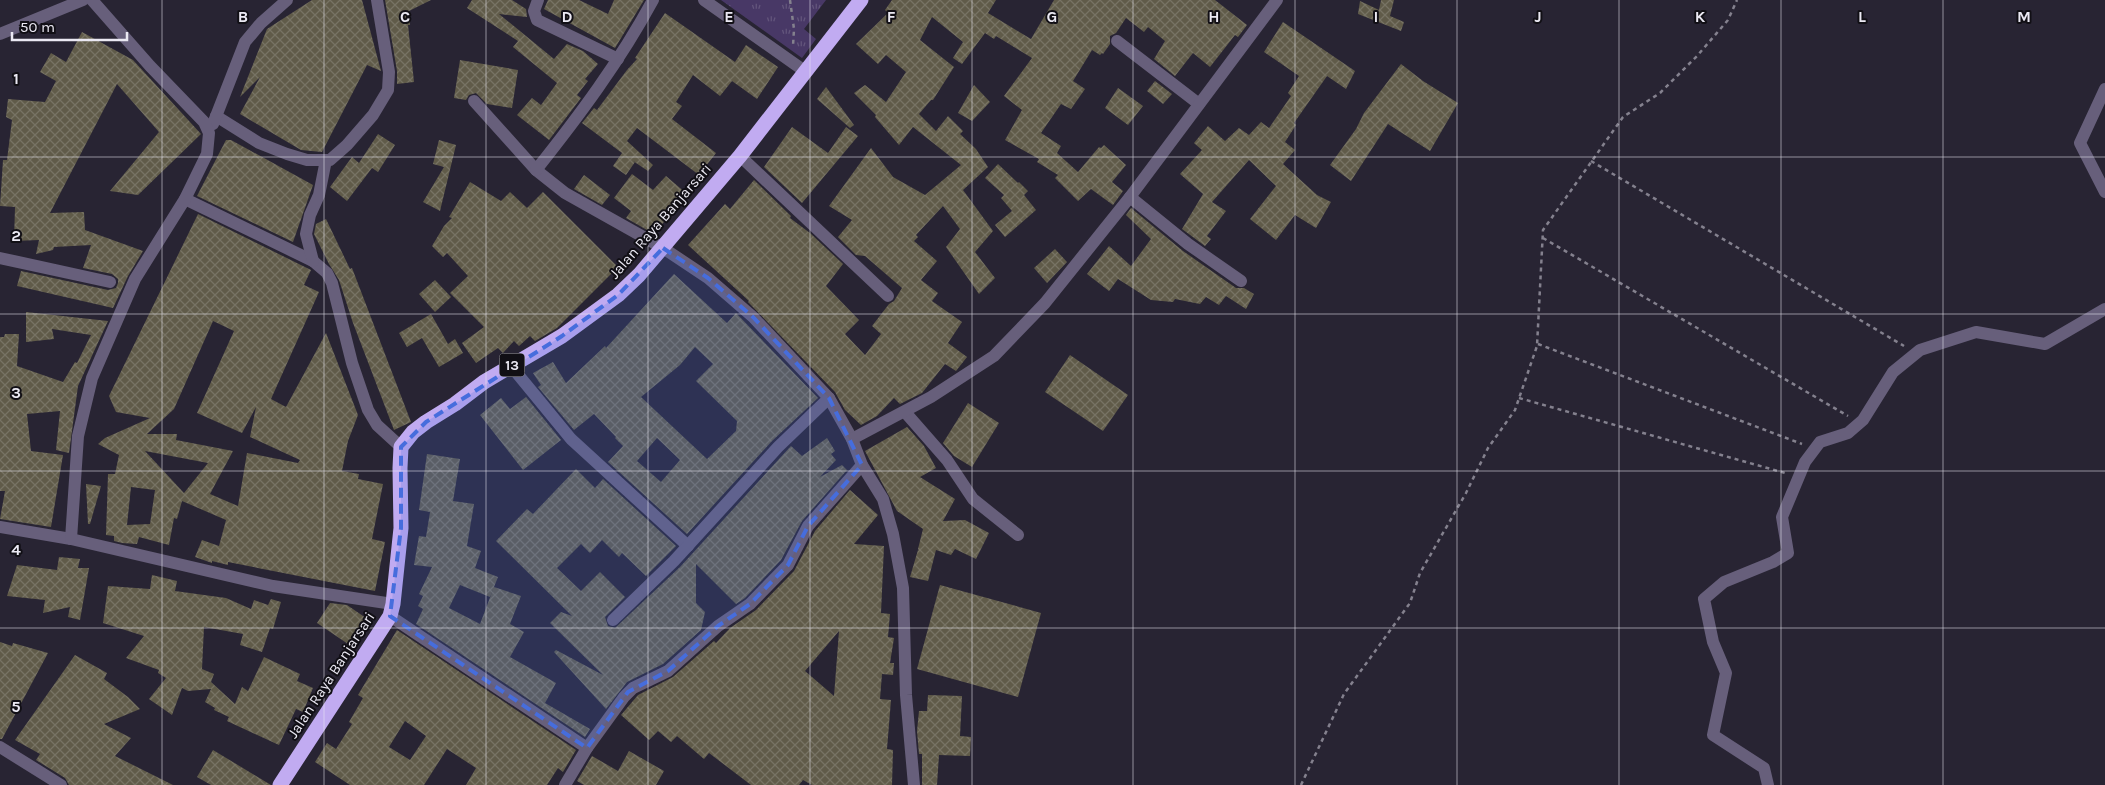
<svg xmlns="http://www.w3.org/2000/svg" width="2105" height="785" font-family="Karla,sans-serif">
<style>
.park{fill:url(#park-tufts)}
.building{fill:url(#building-cross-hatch);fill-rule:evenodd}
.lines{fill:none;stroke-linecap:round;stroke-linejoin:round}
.path{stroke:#84818e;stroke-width:2.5;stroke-dasharray:4 4;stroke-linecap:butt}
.minor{stroke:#675f7b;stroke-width:12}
.highway{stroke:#c1abf1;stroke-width:15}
.marked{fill:#466ddd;fill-opacity:0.2;stroke:#466ddd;stroke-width:4;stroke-dasharray:10 6;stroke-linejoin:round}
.grid{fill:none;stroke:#ebe9f3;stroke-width:1;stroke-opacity:0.55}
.labels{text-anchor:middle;stroke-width:4;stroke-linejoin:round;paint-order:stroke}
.shield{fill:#110f15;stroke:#aaa8b0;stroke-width:1}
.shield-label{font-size:14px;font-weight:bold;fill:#ebe9f3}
.street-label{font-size:15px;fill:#ebe9f3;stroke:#110f15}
.grid-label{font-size:16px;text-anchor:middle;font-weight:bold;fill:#ebe9f3;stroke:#110f15;stroke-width:4;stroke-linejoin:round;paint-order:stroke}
</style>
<defs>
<pattern id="park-tufts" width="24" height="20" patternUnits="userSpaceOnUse" patternTransform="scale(1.25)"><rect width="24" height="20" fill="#483866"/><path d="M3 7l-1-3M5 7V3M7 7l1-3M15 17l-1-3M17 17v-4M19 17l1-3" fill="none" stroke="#63557c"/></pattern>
<pattern id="building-cross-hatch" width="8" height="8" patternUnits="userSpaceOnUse" patternTransform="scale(1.25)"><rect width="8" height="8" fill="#605b49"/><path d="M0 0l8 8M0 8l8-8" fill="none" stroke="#777364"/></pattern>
</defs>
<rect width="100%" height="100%" fill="#282433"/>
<path class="park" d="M721,0H826L804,29L816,39L802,58Z"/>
<g class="building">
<path d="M312,0H362L381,71L367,65L322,152L301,150L240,114L260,77L240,97L267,29Z"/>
<path d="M385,0H431L409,11L410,25H408L414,82L397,84V71Z"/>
<path d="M472,0H512L526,9L527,17L499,14L554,59L567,44L583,51L598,64L585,79L588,81L577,95L581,98L549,140L517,115L532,98L541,105L557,83L513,47L518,41L467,8Z"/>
<path d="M548,0H579L608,14L614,0H644L615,48L544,9Z"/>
<path d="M892,0H996L988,13L1031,39L1054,0H1215L1247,25L1238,37L1235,35L1210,67L1193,53L1175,76L1154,59L1165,41L1148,27L1144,32L1126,18L1116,33L1110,36V44L1103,54L1102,53L1100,55L1092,50L1073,81L1085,89L1071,109L1061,104L1041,133L1061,146L1057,153L1078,172L1099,147L1101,148L1104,145L1126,165L1112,182L1123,191L1113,205L1091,189L1078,201L1055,178L1058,175L1037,162L1039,159L1005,140L1022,110L1004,96L1032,58L996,36L994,39L985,33L962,64L953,58L963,42L932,17L920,40L954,67L933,100H931L919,114L936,131L948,116L963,131L960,134L976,149L988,167L963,190L993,231L975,252L995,278L979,294L946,247L960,229L943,206L916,235L918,237L914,241L937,261L921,280L938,293L932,301L962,322L948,343L967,357L956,371L945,364L922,393L900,404L894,398L877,416L861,425L845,410L835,392L748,302L749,301L688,245L725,204L730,209L754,180L791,216L790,218L810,233L843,264L826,286L859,320L845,334L865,355L881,334L872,326L889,304L894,301L902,288L865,256L856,255L838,237L852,220L829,206L871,148L893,177L925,195L961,165L913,127L899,145L875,117L876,115L854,93L865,85L886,102L906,72L886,55L878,64L856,44L888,13L885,10Z"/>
<path d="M1381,0H1394L1390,16L1404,22L1401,31L1358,14L1360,1L1379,10Z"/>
<path d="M665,13L735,62L746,45L778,67L757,99L732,81L720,96L693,75L676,102L682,106L672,119L716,153L699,175L637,128L627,141L653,165L648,171L633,161L635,162L626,175L613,166L622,153L582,123L594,108L597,110L627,70L637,59L635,58Z"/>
<path d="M1283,22L1355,71L1346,89L1327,76L1294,123L1296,125L1285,142L1295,150L1283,164L1317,195L1331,202L1316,228L1295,215L1276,240L1250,219L1276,186L1249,160L1212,202L1226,211L1207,236L1211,239L1205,246L1182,229L1203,194L1180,174L1202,150L1194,143L1208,126L1225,141L1239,128L1249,135L1261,122L1269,128L1291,96L1288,93L1299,76L1264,52Z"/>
<path d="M82,32L133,60L201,134L138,195L110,191L159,132L117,84L50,213L84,212L85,230L143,251L128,276L113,308L17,286L21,271L108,290L116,288L118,283V279L112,274L83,268L91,245L54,247L53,250L36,254L39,240L14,241L15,207L0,206L3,160H7L12,120L6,117L8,99L45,102L56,81L40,72L51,53L66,62Z"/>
<path d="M460,60L518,70L512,108L487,104L476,93L469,95L466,100L454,98Z"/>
<path d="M1401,64L1423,81L1458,103L1430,151L1388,124L1351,181L1330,165L1356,129L1364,113Z"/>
<path d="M1155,81L1172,94L1163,104L1147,91Z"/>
<path d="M974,85L990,102L972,121L958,113Z"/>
<path d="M826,87L854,125L850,128L817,99Z"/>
<path d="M1118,88L1143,106L1128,125L1105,108Z"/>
<path d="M792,127L828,153L846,127L858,136L802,203L764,167Z"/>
<path d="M378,134L395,145L378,172L372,168L347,201L330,187L352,157L359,163Z"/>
<path d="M226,140H231L313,185L293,242L197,196Z"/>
<path d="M439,140L456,145L440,211L423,202L444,167L433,164Z"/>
<path d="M998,164L1018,183L1019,182L1028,191L1024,195L1036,210L1005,237L995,225L1012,211L1001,198L1004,195L985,178Z"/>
<path d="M632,174L653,190L666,176L687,194L654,234L626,218L631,211L614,198Z"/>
<path d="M584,175L610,195L602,205L574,189Z"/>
<path d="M470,182L501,201L510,192L527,208L543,192L618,267L557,328L535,341L530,336L519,346L514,341L503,353L498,348L476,363L462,343L484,327L450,293L468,276L447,253L443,257L432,246L444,226L452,218L449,217Z"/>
<path d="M1131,208L1183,251L1236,288H1244L1254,294L1246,309L1226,296L1219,305L1206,297L1200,304L1175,299L1173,302L1151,300L1118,279L1109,291L1087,274L1109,246L1131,266L1151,239L1126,215Z"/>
<path d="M198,214L311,270L304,285L319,292L271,399L286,407L326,333L358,415L348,441L342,471L359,474L358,479L383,484L372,539L385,542L375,591L228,562V565L212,561V563L195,557L202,540L219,546L226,520L182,501L177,519L174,518L169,545L139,537L137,544L122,543L114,541V536L106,535L108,474H115L119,455L98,444L105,438L150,418L116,412L109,396ZM213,321L234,331L197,413L242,433L256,407L250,437L300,460L298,463L247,453L238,506L210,494L233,451L176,440L177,434H147L174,409ZM145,451L208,463L184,493ZM131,487L155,490L150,524L127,525Z"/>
<path d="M326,219L350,269L352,268L411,422L394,430L353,323L339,280L329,264L314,234L316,224Z"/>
<path d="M1055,249L1067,262L1047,283L1034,268Z"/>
<path d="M674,274L727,323L736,313L818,398L772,441L687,534L608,462L623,446L615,438L616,437L594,414L574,430L538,387L541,385L533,373L553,362L566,383L605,346L606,348ZM695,347L713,364L696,381L737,421L736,431L707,459L641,397L680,365ZM657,438L680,460L661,482L637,461Z"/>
<path d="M435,280L451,297L435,312L419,294Z"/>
<path d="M26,312L108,321L78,386L69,453L56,450L60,411L27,414L31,451L63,455L51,527L0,519L5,491H0V337H4L5,334H19L17,366L63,382L75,362L77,363L91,335L52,329L54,339L26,342Z"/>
<path d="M431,314L448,344L455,339L463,353L439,367L422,338L407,347L399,333Z"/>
<path d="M1070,355L1128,395L1103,431L1045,392Z"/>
<path d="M526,397L561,440L523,470L480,415L501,398L510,409Z"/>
<path d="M968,403L999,423L972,467L954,456L943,443Z"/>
<path d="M907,427L924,446L936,468L920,477L955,499L943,521L965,520L989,533L976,559L955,549L951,555L936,550L928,581L910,577L918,550L919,551L918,549L923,529L897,511L865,451Z"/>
<path d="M827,438L835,451L831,454L836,460L820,477L842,465L847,470L802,521L781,560L745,598L736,604L696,564V603L705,612L701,630L663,664L627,682L606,709L554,652L556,650L603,675L550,623L561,612L572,616L496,541L527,509L533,514L576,469L595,488L603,479L676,546L646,576L622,553L619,557L602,540L590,553L581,544L557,568L581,591L600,572L625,597L605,617L608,626L615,628L680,567L791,446L802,456Z"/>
<path d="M427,454L460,459L453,501L474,504L467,546L481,551L475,568L498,577L490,597L460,585L449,608L480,624L494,587L521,596L510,624L524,632L510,657L556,683L545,703L590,729L585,737L416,624L423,609L418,606L423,596L419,594L432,567L414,565L419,536L426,537L430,512L419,510Z"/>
<path d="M86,484L101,486L90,524H88Z"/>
<path d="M850,490L878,515L854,544L884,546L881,613L890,614L888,637L894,638L890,663H894L893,675L882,674L880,699L891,700L887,749L893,750L892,785H812L803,780L799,785H751L709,753L704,759L677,736L671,742L658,731L649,740L621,715L638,695L673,677L714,641L716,643L730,628L756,610L794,571L815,531ZM839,631L834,696L805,671Z"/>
<path d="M59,557L80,559L78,568H89L80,620L68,617L70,607L43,613L45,600L7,596L17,565L57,570Z"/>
<path d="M152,575L177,581L175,591L226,598L251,609L254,600L268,605L271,599L281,602L273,629L270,628L262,652L240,645L243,634L204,627L202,669L214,674L211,682L235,704L242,687L248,691L264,657L300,674L297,681L313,688L303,712L296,709L279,745L227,721L229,717L214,710L215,708L205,702L211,689L188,691L182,688L172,715L149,699L166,678L158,673L159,670L126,658L144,636L103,623L108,586L150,589Z"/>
<path d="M940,585L1041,613L1018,697L917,669Z"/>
<path d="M330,603L347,605L366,618L348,644L317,623Z"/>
<path d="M397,630L576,750L563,772L558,768L547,785H466L476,768L447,749L424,785H350L315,762L327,743L336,749L352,724L349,722L363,698L358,695ZM405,721L426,736L410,760L389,747Z"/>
<path d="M0,642L12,646L13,643L48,653L2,739H0Z"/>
<path d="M75,655L107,673L104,679L128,697L140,709L104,724L131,738L115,756L173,785H69L65,778L36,760L40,754L15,740Z"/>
<path d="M928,695L962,696L960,736L971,737L970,756L939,755L937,785H922V754H919L917,731L919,711H927Z"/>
<path d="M213,750L271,785H211L197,777Z"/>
<path d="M629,751L664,771L656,785H584L577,781L592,756L618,771Z"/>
</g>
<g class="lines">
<g class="path">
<path d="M790,0L794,29L793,46"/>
<path d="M1591,161L1904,346"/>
<path d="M1543,238L1848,416"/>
<path d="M1538,344L1802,444"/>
<path d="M1519,398L1785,473"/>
<path d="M1301,785L1344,694L1410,603L1420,573L1466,493L1488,448L1515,410L1537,346L1543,230L1623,117L1660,93L1697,56L1728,20L1737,0"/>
</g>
<g class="minor">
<path d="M538,0L534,11L537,20L618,59"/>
<path d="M704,0L806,72"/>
<path d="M0,34L83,0"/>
<path d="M1117,41L1199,104"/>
<path d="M2105,89L2080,143L2105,192"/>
<path d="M474,101L536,170L565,193L663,248L708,278L753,317L829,398L852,439L862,465L883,499L893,534L903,588L906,695L914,785"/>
<path d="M216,116L259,143L287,154L307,160H330L347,145L373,115L388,90L389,72L377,0"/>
<path d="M213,124L245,42L261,23L287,0"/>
<path d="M740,156L888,296"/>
<path d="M536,170C579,116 620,61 653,0"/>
<path d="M1130,197L1188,244L1241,281"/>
<path d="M185,199L313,261L327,273L332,283L352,363L368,410L377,425L401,447"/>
<path d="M0,258L110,282"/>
<path d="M313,261L306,234L310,215L319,195L326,160"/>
<path d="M511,366L571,439L688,546"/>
<path d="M905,412L947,460L973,499L1018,535"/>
<path d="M852,439L931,397L994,356L1045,303L1130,197L1277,0"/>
<path d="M0,527L71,539L273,586L393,604"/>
<path d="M71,539L78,436L92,378L135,279L185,199L207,154L209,133L204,122L150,66L92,0"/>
<path d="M390,616L587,748"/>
<path d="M613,620L674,561L778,447L829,398"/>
<path d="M0,747L61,785"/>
<path d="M565,785L587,748L624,697L633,688L668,671L718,626L750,604L788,565L808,526L862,465"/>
<path d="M1768,785L1764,768L1713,735L1726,673L1713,642L1704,599L1724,582L1773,562L1788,553L1782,517L1805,462L1820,442L1848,433L1863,420L1893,372L1920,350L1976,332L2045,344L2105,309"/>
</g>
<path class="highway" d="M280,785L390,616L393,604L401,528L400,468L401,447L413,432L426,422L455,404L484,382L562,336L618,295L639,275L740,156L861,0"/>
</g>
<path class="marked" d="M663,248L708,278L753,317L829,398L862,465L808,526L788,565L750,604L718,626L668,671L628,692L587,748L390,616L401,528V447L426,422L562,336L618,295Z"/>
<path class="grid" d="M162,0V785M324,0V785M486,0V785M648,0V785M810,0V785M972,0V785M1133,0V785M1295,0V785M1457,0V785M1619,0V785M1781,0V785M1943,0V785M0,157H2105M0,314H2105M0,471H2105M0,628H2105"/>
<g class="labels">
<rect class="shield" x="499.5" y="353.5" width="25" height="23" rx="4"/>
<g class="shield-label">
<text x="512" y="370">13</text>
</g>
<g class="street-label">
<text transform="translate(660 221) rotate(-49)" y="5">Jalan Raya Banjarsari</text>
<text transform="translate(331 675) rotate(-57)" y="5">Jalan Raya Banjarsari</text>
</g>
</g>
<g class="grid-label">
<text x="243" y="22">B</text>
<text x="405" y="22">C</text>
<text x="567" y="22">D</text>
<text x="729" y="22">E</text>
<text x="891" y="22">F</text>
<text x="1052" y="22">G</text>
<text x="1214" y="22">H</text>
<text x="1376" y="22">I</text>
<text x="1538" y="22">J</text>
<text x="1700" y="22">K</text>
<text x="1862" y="22">L</text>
<text x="2024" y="22">M</text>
<text x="16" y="84">1</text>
<text x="16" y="241">2</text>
<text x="16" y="398">3</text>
<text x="16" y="555">4</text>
<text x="16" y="712">5</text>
</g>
<path d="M12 32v8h115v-8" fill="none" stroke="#ebe9f3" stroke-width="2.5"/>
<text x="20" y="32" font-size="15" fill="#ebe9f3" stroke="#110f15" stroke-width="4" paint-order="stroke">50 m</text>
</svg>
